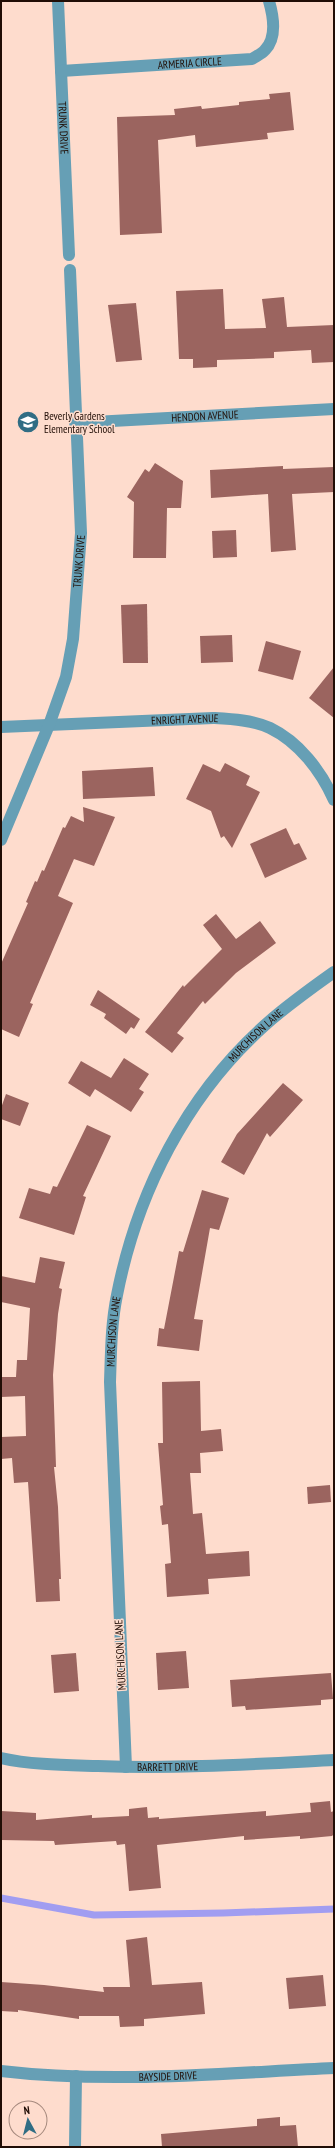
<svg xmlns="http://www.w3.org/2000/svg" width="335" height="2148" font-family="'PT Sans Narrow',sans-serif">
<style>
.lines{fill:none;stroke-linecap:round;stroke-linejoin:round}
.stream{stroke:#a19df1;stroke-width:7}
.building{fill:#9b645f}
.minor{stroke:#669fb5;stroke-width:12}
.labels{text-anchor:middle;stroke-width:3;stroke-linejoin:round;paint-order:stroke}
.street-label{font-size:11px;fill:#200d05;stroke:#fedccd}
.poi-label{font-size:11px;fill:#200d05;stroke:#fedccd;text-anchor:start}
</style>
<rect width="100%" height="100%" fill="#fedccd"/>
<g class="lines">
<path class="stream" d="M1,1898L94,1915L223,1913L334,1909"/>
</g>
<g class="building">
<path d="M290,92L294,130L267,133L268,139L196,147L195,135L158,140L162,233L120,235L117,117L175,115L174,109L201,106L202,109L239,105V102L270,99L269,94Z"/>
<path d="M223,289L225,329L266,328L262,299L284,297L287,327L334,325V362L312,363L311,350L274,352V358L217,360V367L193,368V359H179L176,291Z"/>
<path d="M136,303L142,360L116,362L108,305Z"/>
<path d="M155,463L183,481L181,508H167L166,558H133L134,502L127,497L145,469L149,472Z"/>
<path d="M283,466V469L334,467V492L292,494L296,550L271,552L268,494L211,498L210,470Z"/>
<path d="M236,530L237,557L213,558L212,531Z"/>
<path d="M147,604L148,663H123L121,605Z"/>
<path d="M232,635L233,662L201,663L200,636Z"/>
<path d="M266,641L301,651L293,680L258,671Z"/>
<path d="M334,667V718L309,698Z"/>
<path d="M225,763L250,776L246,785L260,792L232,848L224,836L221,838L211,811L186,799L203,764L220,772Z"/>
<path d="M153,767L155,796L83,799L82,771Z"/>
<path d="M83,807L115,817L94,866L74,859L58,896L73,903L30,1003L33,1004L19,1037L1,1029V964L28,903L26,902L35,881L37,882L42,870L44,871L63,827L65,828L71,816L84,822Z"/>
<path d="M286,828L294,845L299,843L307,859L265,878L250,844Z"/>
<path d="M216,914L236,939L260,921L276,943L236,973L205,1004L203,1001L177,1033L184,1038L172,1053L145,1032L183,985L184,987L222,949L203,925Z"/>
<path d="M98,990L140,1019L134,1029L131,1027L126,1034L104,1018L106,1014L90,1005Z"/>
<path d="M124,1058L149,1074L139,1089L144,1092L131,1112L95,1089L90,1097L68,1083L81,1061L111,1078Z"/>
<path d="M283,1083L303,1100L270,1137L267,1133L244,1175L221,1162L237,1134Z"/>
<path d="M6,1094L29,1103L20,1126L1,1119V1108Z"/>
<path d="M87,1125L111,1136L83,1196L86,1197L74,1235L19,1218L29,1188L50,1194L53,1186L57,1187Z"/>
<path d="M202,1190L229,1198L219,1230L210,1228L194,1319L203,1320L199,1351L157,1346L159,1328L164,1329L179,1251L183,1252Z"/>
<path d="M40,1257L65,1262L59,1288L62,1289L58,1314L53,1375L56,1467H54L58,1507L61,1579H59L60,1601L36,1602L28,1482L14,1483L12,1458L1,1459V1437L26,1436L25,1396L1,1397V1377H16L17,1360H27L30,1308L1,1302V1276L35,1283Z"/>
<path d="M200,1381L201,1431L221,1429L223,1451L200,1453L201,1473H190L193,1514L202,1513L206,1554L249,1551L250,1576L208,1579L209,1594L167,1597L165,1564L171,1563L168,1524L162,1525L160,1506L163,1505L158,1443H163L162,1382Z"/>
<path d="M330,1485L331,1502L308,1504L307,1487Z"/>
<path d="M186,1651L189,1688L158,1690L156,1653Z"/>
<path d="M76,1653L79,1691L54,1693L51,1655Z"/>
<path d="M331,1673L333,1699L321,1700V1705L246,1710L245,1706L232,1707L230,1680Z"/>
<path d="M330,1801L331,1812L334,1811V1834L332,1836L300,1839V1836L244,1840V1836L157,1845L161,1888L129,1891L125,1844L117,1845L116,1841L55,1845L54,1841L1,1840V1811L36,1813V1820L92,1815V1818L129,1816V1809L147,1807L148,1818L159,1817V1819L266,1811V1816L311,1812L310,1803Z"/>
<path d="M147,1937L152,1985L202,1982L205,2014L144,2019V2026L120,2027L119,2016H79V2019L18,2010V2012L1,2011V1982L44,1985L104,1992L103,1987H130L126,1940Z"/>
<path d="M323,1975L326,2006L289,2009L286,1978Z"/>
<path d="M280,2117V2126L296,2125L298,2147H162L161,2134L257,2126V2119Z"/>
</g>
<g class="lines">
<g class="minor">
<path id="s1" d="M58,1L69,255"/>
<path id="s2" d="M61,71L252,59C256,56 262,54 265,50C277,38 273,15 269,1"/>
<path id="s3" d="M75,423L334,409"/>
<path id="s4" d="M1,727L213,718C231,719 253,720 270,728C299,742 321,771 334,800"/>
<path id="s5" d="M1,840L49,725L66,677L73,639L81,533L70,270"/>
<path id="s6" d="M1,1758C32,1765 66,1765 98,1766C177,1769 255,1764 334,1760"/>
<path id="s7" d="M126,1767L110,1382C111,1353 111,1324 117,1295C137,1193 186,1096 264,1026C286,1006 310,989 334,972"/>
<path id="s8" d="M1,2071C111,2084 224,2073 334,2068"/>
<path d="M75,2147L76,2076"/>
</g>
</g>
<defs>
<g id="school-disc" transform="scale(1.15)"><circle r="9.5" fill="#306d84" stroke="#fedccd"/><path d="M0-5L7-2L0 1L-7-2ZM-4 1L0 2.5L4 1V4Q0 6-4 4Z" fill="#fff"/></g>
</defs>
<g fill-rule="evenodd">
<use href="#school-disc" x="28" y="422"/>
</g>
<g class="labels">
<g class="street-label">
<text dy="4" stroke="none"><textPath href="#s2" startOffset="129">ARMERIA CIRCLE</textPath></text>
<text dy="4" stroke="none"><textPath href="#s1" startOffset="127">TRUNK DRIVE</textPath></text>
<text dy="4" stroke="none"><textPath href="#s3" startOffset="130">HENDON AVENUE</textPath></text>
<text dy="4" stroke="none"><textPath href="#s5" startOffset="292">TRUNK DRIVE</textPath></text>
<text dy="4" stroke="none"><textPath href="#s4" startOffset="184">ENRIGHT AVENUE</textPath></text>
<text dy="4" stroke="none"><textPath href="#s7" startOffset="772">MURCHISON LANE</textPath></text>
<text dy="4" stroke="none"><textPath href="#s7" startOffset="436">MURCHISON LANE</textPath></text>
<text transform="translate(120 1655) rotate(-93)" y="4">MURCHISON LANE</text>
<text dy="4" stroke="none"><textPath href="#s6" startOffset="167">BARRETT DRIVE</textPath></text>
<text dy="4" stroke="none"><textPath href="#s8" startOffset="167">BAYSIDE DRIVE</textPath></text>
</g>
<g class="poi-label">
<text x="44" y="420">Beverly Gardens<tspan x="44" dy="13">Elementary School</tspan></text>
</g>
</g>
<rect width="335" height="2148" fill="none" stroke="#200d05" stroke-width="4"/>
<g transform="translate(28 2120) rotate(353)"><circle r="19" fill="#fedccd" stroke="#a5897d"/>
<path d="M0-3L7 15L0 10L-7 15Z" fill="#306d84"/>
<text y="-6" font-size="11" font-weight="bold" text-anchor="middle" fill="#200d05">N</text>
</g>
</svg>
